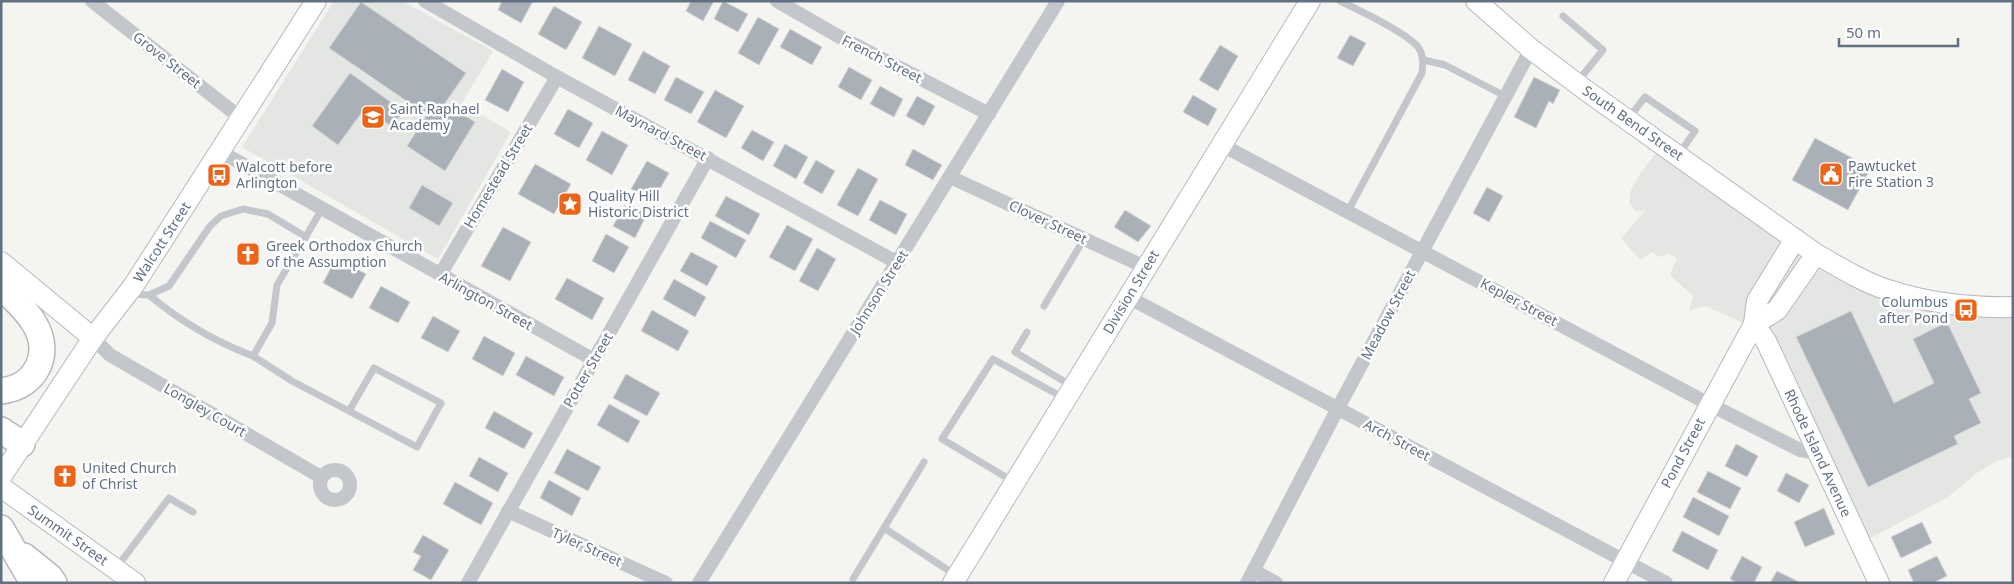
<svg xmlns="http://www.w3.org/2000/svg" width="2014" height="584" font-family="'Noto Sans',sans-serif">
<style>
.built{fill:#e4e6e3}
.building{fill:#a9b0b7;stroke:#d5d5d3}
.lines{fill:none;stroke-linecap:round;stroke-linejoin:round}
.secondary-casing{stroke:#b5b9bf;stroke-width:22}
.highway-casing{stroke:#b5b8bc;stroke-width:28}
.lane{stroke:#c3c6ca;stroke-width:7}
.street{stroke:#c3c6ca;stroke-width:14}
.secondary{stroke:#fff;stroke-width:20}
.highway{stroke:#fff;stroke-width:25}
.labels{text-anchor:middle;stroke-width:5;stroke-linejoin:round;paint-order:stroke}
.street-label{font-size:14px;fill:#617083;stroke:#fff}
.poi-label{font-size:14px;fill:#617083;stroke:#fff;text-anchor:start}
</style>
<rect width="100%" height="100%" fill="#f4f4f0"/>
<g class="built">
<path d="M334,1H402L493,51L462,103L511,132L438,259L242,147Z"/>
<path d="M1662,146L1858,276L2013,308V456L1997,461L1977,473L1948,497L1865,541L1750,326L1705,306L1689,311L1693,296L1670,275L1677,258L1668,254L1660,257L1652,252L1640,260L1621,238L1646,210L1636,212L1629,202L1631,190L1641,172Z"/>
</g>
<g class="building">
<path d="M502,1H533L521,23L498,10Z"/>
<path d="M691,1H714L703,21L686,11Z"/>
<path d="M723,1L748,14L738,32L714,19Z"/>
<path d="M361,2L466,73L445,103L475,122L445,171L407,146L427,115L329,48Z"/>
<path d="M554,6L582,22L566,50L538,34Z"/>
<path d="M758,17L779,29L759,65L738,53Z"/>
<path d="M599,26L632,44L615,76L582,58Z"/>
<path d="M790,29L822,47L812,65L780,47Z"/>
<path d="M1350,35L1366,43L1353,66L1337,58Z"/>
<path d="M1220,45L1238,56L1218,91L1199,80Z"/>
<path d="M643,51L670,66L655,94L628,80Z"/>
<path d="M849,67L872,80L861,100L838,87Z"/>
<path d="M502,69L524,82L508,112L485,100Z"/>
<path d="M350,73L403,111L392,127L365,108L338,145L312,126Z"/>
<path d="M676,77L704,92L691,114L664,100Z"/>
<path d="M1534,77L1560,90L1553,104L1549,101L1536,128L1514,117Z"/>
<path d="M880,86L903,99L894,117L870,104Z"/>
<path d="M715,90L744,106L726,138L697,122Z"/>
<path d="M1193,95L1217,109L1208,126L1183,112Z"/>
<path d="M917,96L935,106L924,126L906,116Z"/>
<path d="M568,109L593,123L579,148L554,134Z"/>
<path d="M752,130L774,142L763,161L741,148Z"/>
<path d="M602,131L628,145L612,175L586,160Z"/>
<path d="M1815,138L1871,168L1848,210L1792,180Z"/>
<path d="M785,144L808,157L796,179L773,166Z"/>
<path d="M913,149L942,165L933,180L905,165Z"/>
<path d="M816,160L835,171L822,194L803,183Z"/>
<path d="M647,161L669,173L653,201L631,189Z"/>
<path d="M535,164L571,184L554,214L518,194Z"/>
<path d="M858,168L878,179L858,216L837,205Z"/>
<path d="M422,185L453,203L439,226L409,208Z"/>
<path d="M1487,187L1503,196L1489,222L1473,213Z"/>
<path d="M726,196L760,214L749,235L715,216Z"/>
<path d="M880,200L907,214L896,235L869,220Z"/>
<path d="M626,203L647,214L635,238L613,226Z"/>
<path d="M1125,210L1151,226L1138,242L1114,227Z"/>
<path d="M710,221L746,240L736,258L701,238Z"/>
<path d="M787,225L813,239L795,271L769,257Z"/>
<path d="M503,227L531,242L510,281L481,266Z"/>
<path d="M606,234L629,247L614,273L592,261Z"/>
<path d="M817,248L836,259L818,291L799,281Z"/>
<path d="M691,252L718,266L707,286L680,271Z"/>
<path d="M336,258L366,274L352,299L323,283Z"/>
<path d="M567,278L604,298L592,320L555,299Z"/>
<path d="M674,279L706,297L695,317L663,299Z"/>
<path d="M381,286L410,302L398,323L369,308Z"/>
<path d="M652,310L689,331L678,351L641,331Z"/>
<path d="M1851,311L1894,403L1934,383L1913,339L1947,322L1981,393L1969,399L1981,423L1954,436L1958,444L1868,487L1796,337Z"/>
<path d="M433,316L460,331L448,352L421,338Z"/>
<path d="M484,336L515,353L503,376L472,359Z"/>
<path d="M526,356L564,377L554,396L516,375Z"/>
<path d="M626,374L660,393L647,416L613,398Z"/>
<path d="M609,404L640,421L628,443L597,425Z"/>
<path d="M494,411L533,433L524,449L485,428Z"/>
<path d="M1736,444L1758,456L1747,477L1725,466Z"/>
<path d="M567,449L601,467L588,491L554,473Z"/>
<path d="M479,457L508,473L498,492L469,476Z"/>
<path d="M1708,471L1741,488L1730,509L1697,492Z"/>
<path d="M1786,473L1809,485L1799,503L1777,491Z"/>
<path d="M549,480L581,498L572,516L540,498Z"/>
<path d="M455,482L493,503L481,525L443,504Z"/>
<path d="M1693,497L1729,516L1719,536L1683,517Z"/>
<path d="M1824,508L1835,534L1805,547L1794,522Z"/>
<path d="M1922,522L1932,543L1901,558L1891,537Z"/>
<path d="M1682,531L1718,550L1708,570L1672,551Z"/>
<path d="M423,535L449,550L431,580L413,570L421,556L413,552Z"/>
<path d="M1742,556L1762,567L1754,583H1737L1730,579Z"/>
<path d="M1937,556L1947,576L1933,583H1914L1908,570Z"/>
<path d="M1777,571L1799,582L1798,583H1770Z"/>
</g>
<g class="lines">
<g class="secondary-casing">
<g id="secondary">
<path d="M1476,1L1531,49L1584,89L1816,254C1839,267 1863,282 1888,290C1928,303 1971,308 2013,307"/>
<path d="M1,262L93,338"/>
<path d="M1754,324L1766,341L1879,583"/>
<path d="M1754,324L1777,310L1816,254"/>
<path d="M1,477L93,338L134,285L316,1"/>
<path d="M1,487L135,583"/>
<path d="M953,583L1310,1"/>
<path d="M1614,583L1754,324L1757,301L1795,239"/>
</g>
</g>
<g class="highway-casing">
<g id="highway">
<path d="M1,286C12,298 26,309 34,323C53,354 36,387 1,391"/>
<path d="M1,430L22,444"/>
<path d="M1,528L33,583"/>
<path d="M24,556L50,577L54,583"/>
</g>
</g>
<g class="lane">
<path d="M1340,1C1359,10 1406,32 1418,47C1424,55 1423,64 1422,73L1348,211"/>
<path d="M1563,16L1603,50L1578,81"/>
<path d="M1424,60L1445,65L1505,96"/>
<path d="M1628,119L1645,97L1695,131L1679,154"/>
<path d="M322,209L277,285L272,323L253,356L292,381L417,447L441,403L374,368L349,411"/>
<path d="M131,294L149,295L169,286L210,226L221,216L243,209L268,214L306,237"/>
<path d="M149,295C180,321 216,342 253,356"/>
<path d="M1044,306L1084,239"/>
<path d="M1027,332L1015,352L1072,386"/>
<path d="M1014,482L942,439L993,359L1064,398"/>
<path d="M884,528L957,576"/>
<path d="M117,567L169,498L193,512"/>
<path d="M853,579L924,462"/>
</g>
<g class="street">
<path d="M92,1L242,119"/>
<path d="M425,1L557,77L898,263"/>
<path d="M777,1L838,36L989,114"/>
<path d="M1222,145L1709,404L1800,450L1818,453"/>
<path d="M221,152L594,360"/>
<path d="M950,177L1145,267"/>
<path d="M440,275L557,77"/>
<path d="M1128,297L1666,583"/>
<path d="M93,338L110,355L321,477"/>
<circle cx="335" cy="485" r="15"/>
<path d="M508,511L666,583"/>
<path d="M1254,571L1276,583"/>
<path d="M468,583L708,158"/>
<path d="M699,583L1058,1"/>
<path d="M1247,583L1338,408L1531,49"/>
</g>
<use href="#secondary" class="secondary"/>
<use href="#highway" class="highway"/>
</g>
<defs>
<g id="school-square" transform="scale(1.25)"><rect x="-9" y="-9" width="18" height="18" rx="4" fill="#ec6418" stroke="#fff"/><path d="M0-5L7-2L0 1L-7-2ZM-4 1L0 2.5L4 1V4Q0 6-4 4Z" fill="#fff"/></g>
<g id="civic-square" transform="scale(1.25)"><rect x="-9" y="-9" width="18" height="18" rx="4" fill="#ec6418" stroke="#fff"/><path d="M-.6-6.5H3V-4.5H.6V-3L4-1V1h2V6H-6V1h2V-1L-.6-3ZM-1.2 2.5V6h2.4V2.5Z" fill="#fff"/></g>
<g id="bus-square" transform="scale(1.25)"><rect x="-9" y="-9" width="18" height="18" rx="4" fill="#ec6418" stroke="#fff"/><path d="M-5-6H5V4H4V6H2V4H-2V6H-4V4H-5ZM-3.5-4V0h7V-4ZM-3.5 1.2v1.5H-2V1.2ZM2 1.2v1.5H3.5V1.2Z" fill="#fff"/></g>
<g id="sight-square" transform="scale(1.25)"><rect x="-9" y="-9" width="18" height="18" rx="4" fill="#ec6418" stroke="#fff"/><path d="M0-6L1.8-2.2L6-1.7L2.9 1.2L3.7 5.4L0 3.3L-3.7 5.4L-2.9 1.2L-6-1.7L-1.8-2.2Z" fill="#fff"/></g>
<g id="church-square" transform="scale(1.25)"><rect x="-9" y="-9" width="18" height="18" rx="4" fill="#ec6418" stroke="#fff"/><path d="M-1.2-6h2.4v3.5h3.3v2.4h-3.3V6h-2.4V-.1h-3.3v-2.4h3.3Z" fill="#fff"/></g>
</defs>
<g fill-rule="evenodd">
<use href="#school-square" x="373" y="117"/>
<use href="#civic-square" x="1831" y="174"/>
<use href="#bus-square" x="219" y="175"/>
<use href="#sight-square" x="570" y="204"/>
<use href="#church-square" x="248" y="254"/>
<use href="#bus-square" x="1966" y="310"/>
<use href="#church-square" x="65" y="476"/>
</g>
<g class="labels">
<g class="street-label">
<text transform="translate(882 59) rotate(27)" y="5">French Street</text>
<text transform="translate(167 60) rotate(38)" y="5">Grove Street</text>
<text transform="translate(1633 123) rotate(35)" y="5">South Bend Street</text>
<text transform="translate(661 133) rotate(28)" y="5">Maynard Street</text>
<text transform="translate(498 176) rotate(-59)" y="5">Homestead Street</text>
<text transform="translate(1048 222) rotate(25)" y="5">Clover Street</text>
<text transform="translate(162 242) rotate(-57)" y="5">Walcott Street</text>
<text transform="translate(879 292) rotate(-58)" y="5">Johnson Street</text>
<text transform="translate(1131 292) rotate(-59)" y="5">Division Street</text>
<text transform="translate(486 301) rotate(29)" y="5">Arlington Street</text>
<text transform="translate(1519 302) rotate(28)" y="5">Kepler Street</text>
<text transform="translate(1388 315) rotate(-62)" y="5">Meadow Street</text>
<text transform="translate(588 370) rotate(-60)" y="5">Potter Street</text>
<text transform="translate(205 410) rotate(30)" y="5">Longley Court</text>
<text transform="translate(1397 440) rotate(28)" y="5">Arch Street</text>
<text transform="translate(1683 453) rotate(-62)" y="5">Pond Street</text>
<text transform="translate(1818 453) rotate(65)" y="5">Rhode Island Avenue</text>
<text transform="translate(68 535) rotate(35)" y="5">Summit Street</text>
<text transform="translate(587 547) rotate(24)" y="5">Tyler Street</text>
</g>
<g class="poi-label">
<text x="390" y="114">Saint Raphael<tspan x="390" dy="16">Academy</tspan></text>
<text x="1848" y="171">Pawtucket<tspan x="1848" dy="16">Fire Station 3</tspan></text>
<text x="236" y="172">Walcott before<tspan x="236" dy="16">Arlington</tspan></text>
<text x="588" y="201">Quality Hill<tspan x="588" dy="16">Historic District</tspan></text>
<text x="266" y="251">Greek Orthodox Church<tspan x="266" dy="16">of the Assumption</tspan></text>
<text x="1948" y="307" text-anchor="end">Columbus<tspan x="1948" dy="16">after Pond</tspan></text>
<text x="82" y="473">United Church<tspan x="82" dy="16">of Christ</tspan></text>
</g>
</g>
<rect width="2014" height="584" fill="none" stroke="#617083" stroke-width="5"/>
<path d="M1839 38v8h119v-8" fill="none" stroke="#617083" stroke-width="2.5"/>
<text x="1846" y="38" font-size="15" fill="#617083" stroke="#ffffff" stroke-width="4" paint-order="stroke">50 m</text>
</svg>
